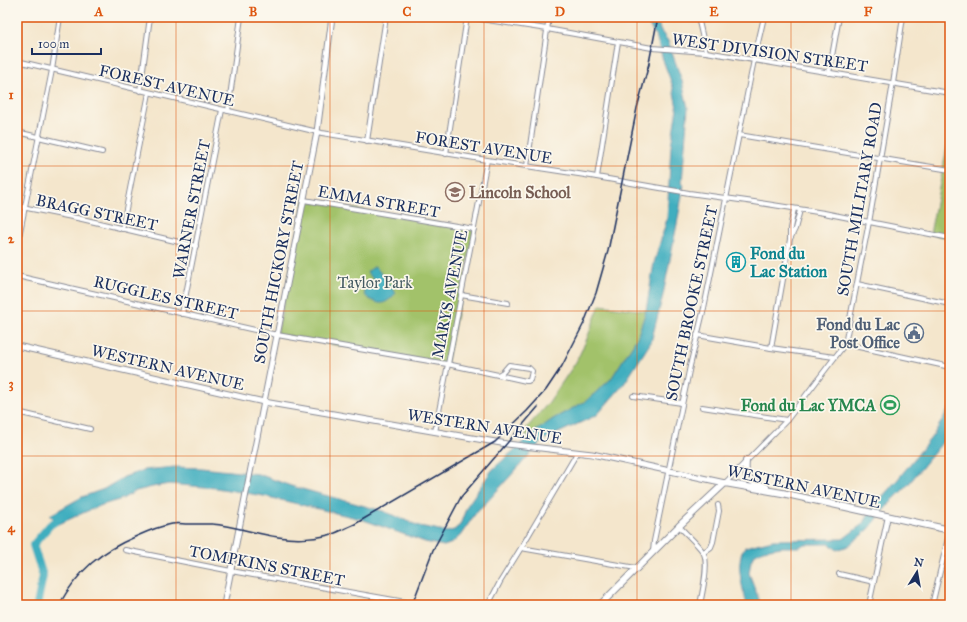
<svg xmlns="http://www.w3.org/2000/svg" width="967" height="622" font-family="'IM FELL Great Primer',serif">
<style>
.green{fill:#a2c26b;stroke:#5e7864}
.water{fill:#41aebf;stroke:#2e6e8e}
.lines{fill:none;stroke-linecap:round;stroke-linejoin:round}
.river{stroke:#41aebf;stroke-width:8}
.minor-casing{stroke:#888a95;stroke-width:6}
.tertiary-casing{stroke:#888a95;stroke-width:7}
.secondary-casing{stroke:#888a95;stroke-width:8}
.minor{stroke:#fff;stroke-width:4}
.tertiary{stroke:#fff;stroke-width:5}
.secondary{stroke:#fff;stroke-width:6}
.rail{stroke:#1b2f5e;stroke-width:1.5}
.grid{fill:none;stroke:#de5710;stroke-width:1;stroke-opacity:0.55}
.labels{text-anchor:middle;stroke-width:3.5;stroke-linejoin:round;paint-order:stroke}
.street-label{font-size:16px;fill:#1b2f5e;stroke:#fbf7ec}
.education-label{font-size:16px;font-weight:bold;fill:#785e54;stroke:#fbf7ec;text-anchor:start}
.culture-label{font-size:16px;font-weight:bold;fill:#0d838f;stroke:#fbf7ec;text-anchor:start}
.park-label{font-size:16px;fill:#445b62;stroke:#fbf7ec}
.service-label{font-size:16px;font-weight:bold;fill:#4e5e75;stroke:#fbf7ec;text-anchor:end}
.leisure-label{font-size:16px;font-weight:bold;fill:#27864d;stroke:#fbf7ec;text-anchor:end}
.neatline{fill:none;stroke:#de5710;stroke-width:1.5}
.grid-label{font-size:13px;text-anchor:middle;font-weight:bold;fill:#de5710}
</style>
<rect width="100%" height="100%" fill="#fbf7ec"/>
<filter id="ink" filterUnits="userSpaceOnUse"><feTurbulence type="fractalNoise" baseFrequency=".025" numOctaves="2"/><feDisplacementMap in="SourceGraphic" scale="8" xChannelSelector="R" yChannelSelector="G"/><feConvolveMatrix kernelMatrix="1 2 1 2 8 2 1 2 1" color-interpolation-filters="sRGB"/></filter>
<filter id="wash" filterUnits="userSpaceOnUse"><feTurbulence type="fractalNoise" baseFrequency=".012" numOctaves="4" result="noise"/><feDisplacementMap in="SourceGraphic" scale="16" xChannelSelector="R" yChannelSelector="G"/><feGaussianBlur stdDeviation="0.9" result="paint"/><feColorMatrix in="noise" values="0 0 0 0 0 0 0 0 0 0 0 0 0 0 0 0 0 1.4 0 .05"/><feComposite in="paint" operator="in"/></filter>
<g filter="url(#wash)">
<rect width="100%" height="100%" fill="#f4e6cc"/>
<g class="green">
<path d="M950,132V238L930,234Z"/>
<path d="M304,200L474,229L447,364L277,335Z"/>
<path d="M600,305L646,311L637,338L611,379L586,401L553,419L527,438L525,430L549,402L576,362L586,341Z"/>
</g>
<g class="water">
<path d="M645,17H657L660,30L668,41L682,81L688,108L682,182L684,184L677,224L663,295L651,342L624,384L597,415L543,440L486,503L478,510L460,536L452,543L444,546L425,542L361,519L264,496L216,488L169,484L152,487L136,491L122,499L102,505L85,512L59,524L50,515L82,497L104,489L124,477L144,470L175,467L201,468L258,474L291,486L383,511L419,526L435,529L446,532L454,530L460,525L467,506L492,470L533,433L553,419L586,401L611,379L637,338L646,311L654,263L667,219L671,146L677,108L673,87L663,60L656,36L645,19Z"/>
<path d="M375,266L396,293C392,297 388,302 382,303C378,304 367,299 365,295C364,292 364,291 365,288L374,280L367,272Z"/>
<path d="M950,407V433L907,486L889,504L869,529L848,546L837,550L830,544H804L800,547H782L763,550L754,555L751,561L749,573L761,605H747C743,589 734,562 745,547L773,540L843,539L864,523L872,508L898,479L934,434Z"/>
</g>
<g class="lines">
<path class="river" d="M37,605L43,576L33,545L50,525L64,516"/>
</g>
</g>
<g filter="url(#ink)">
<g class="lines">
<g class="minor-casing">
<g id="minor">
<path d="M468,17L547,29L652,48L706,52L950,93"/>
<path d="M698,17L706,52"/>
<path d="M17,61L322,133L487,160L585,175L689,193L754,202L824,213L950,238"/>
<path d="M829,73L839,17"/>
<path d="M140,91L150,17"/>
<path d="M228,111L241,17"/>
<path d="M17,132L102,152"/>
<path d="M739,135L950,170"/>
<path d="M367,141L386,17"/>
<path d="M446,154L467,17"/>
<path d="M527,166L549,17"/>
<path d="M597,177L618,42"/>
<path d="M304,200L474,229"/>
<path d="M17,206L82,219L196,246"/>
<path d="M122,229L149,93"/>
<path d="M791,237L795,229L800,210"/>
<path d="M17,247L52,70L60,17"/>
<path d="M17,276L277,335L447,364L526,381H528L530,380L532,371L529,368L509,365L503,372L498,375"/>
<path d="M857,284L950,304"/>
<path d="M461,295L508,303"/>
<path d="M182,314L222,110"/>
<path d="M697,335L771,348L834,357"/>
<path d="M845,344L950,367"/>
<path d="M771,348L790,239V228L794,209"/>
<path d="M633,396L682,403"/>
<path d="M702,407L787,420"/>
<path d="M17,412L90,429"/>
<path d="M435,432L487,160"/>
<path d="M725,483L787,420L845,344L870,217L893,83L903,17"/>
<path d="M679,526C686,534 697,543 703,552C710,562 702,593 700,605"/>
<path d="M521,548L636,568"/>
<path d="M125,550L231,571L405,602"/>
<path d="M653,552L654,541L690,366L704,308L754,60L764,17"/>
<path d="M704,552L711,547L713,542L719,511L718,505"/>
<path d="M839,574L874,582"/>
<path d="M488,605L500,582L521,548L577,453"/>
<path d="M869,605L888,516"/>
<path d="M932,605L950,530"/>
</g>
</g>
<g class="tertiary-casing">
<g id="tertiary">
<path d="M17,346L264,402L507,444L592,454L725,483"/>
<path d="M224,605L317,132L332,17"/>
</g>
</g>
<g class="secondary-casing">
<g id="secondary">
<path d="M746,461C744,481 750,481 766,487"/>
<path d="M600,605L679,526L725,483L782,493L950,530"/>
</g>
</g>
<use href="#minor" class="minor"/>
<use href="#tertiary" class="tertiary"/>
<use href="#secondary" class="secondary"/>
<g class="rail">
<path d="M648,68L658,17"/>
<path d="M59,605C79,569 100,552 137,536C148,531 161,526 172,524C177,523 183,524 187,524C196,524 204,524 212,524C235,526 256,534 278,537C296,540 318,539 335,533C342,530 348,527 355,524L495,442L527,411L546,390L562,366L584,323L596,293L608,251L637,108L649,64"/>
<path d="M412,605L433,550L461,497L538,407"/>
</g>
</g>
</g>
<path class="grid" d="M176,17V605M330,17V605M484,17V605M637,17V605M791,17V605M17,166H950M17,311H950M17,456H950"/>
<defs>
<g id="school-ring" transform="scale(1)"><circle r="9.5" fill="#fbf7ec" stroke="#8d6e63" stroke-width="1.5"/><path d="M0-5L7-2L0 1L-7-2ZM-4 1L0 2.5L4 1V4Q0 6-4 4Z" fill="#8d6e63"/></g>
<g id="building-ring" transform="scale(1)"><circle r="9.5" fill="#fbf7ec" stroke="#0f9aa8" stroke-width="1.5"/><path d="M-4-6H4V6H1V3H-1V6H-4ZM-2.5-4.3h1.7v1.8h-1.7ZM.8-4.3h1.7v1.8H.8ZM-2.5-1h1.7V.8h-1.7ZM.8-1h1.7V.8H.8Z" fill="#0f9aa8"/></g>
<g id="civic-ring" transform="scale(1)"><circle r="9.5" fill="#fbf7ec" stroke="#5c6f8a" stroke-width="1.5"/><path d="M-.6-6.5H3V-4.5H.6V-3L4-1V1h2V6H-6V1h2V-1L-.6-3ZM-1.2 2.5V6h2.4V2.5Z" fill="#5c6f8a"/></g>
<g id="stadium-ring" transform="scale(1)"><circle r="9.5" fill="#fbf7ec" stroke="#2e9e5b" stroke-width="1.5"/><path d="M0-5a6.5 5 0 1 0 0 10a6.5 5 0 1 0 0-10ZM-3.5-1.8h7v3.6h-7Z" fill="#2e9e5b"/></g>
</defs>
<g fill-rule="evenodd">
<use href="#school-ring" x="455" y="192"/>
<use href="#building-ring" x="736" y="262"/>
<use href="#civic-ring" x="914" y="333"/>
<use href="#stadium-ring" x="890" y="405"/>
</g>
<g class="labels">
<g class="street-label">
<text transform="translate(770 52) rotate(8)" y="6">WEST DIVISION STREET</text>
<text transform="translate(167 85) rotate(13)" y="6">FOREST AVENUE</text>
<text transform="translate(484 147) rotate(9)" y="6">FOREST AVENUE</text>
<text transform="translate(859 199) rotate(-80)" y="6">SOUTH MILITARY ROAD</text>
<text transform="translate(379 201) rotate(10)" y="6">EMMA STREET</text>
<text transform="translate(191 209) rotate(-79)" y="6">WARNER STREET</text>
<text transform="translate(97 212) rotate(12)" y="6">BRAGG STREET</text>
<text transform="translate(278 262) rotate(-79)" y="6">SOUTH HICKORY STREET</text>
<text transform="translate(449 294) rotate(-79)" y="6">MARYS AVENUE</text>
<text transform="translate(166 297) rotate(13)" y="6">RUGGLES STREET</text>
<text transform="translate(691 303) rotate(-78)" y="6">SOUTH BROOKE STREET</text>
<text transform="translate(168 367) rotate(13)" y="6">WESTERN AVENUE</text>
<text transform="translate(485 426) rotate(9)" y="6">WESTERN AVENUE</text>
<text transform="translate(804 486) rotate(12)" y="6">WESTERN AVENUE</text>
<text transform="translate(267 565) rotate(11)" y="6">TOMPKINS STREET</text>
</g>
<g class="education-label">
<text x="469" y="198">Lincoln School</text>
</g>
<g class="culture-label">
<text x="750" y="259">Fond du<tspan x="750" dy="18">Lac Station</tspan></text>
</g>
<g class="park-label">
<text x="375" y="288">Taylor Park</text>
</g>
<g class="service-label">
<text x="900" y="330">Fond du Lac<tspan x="900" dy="18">Post Office</tspan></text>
</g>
<g class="leisure-label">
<text x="876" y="411">Fond du Lac YMCA</text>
</g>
</g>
<rect width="967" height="622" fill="none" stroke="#fbf7ec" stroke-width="44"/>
<g transform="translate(917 572) rotate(11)" stroke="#fbf7ec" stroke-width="3" paint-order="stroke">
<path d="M0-3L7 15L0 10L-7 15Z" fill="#1b2f5e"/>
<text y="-6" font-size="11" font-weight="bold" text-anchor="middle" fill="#1b2f5e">N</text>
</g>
<path d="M32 48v6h69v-6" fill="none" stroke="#1b2f5e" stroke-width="2"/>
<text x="38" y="48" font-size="12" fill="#1b2f5e" stroke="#fbf7ec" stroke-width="3" paint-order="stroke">100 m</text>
<rect x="22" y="22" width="923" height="578" class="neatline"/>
<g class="grid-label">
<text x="99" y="16">A</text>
<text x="253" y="16">B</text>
<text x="407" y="16">C</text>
<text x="560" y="16">D</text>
<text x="714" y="16">E</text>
<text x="868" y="16">F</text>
<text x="11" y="99">1</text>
<text x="11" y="243">2</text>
<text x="11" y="388">3</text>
<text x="11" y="532">4</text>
</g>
</svg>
